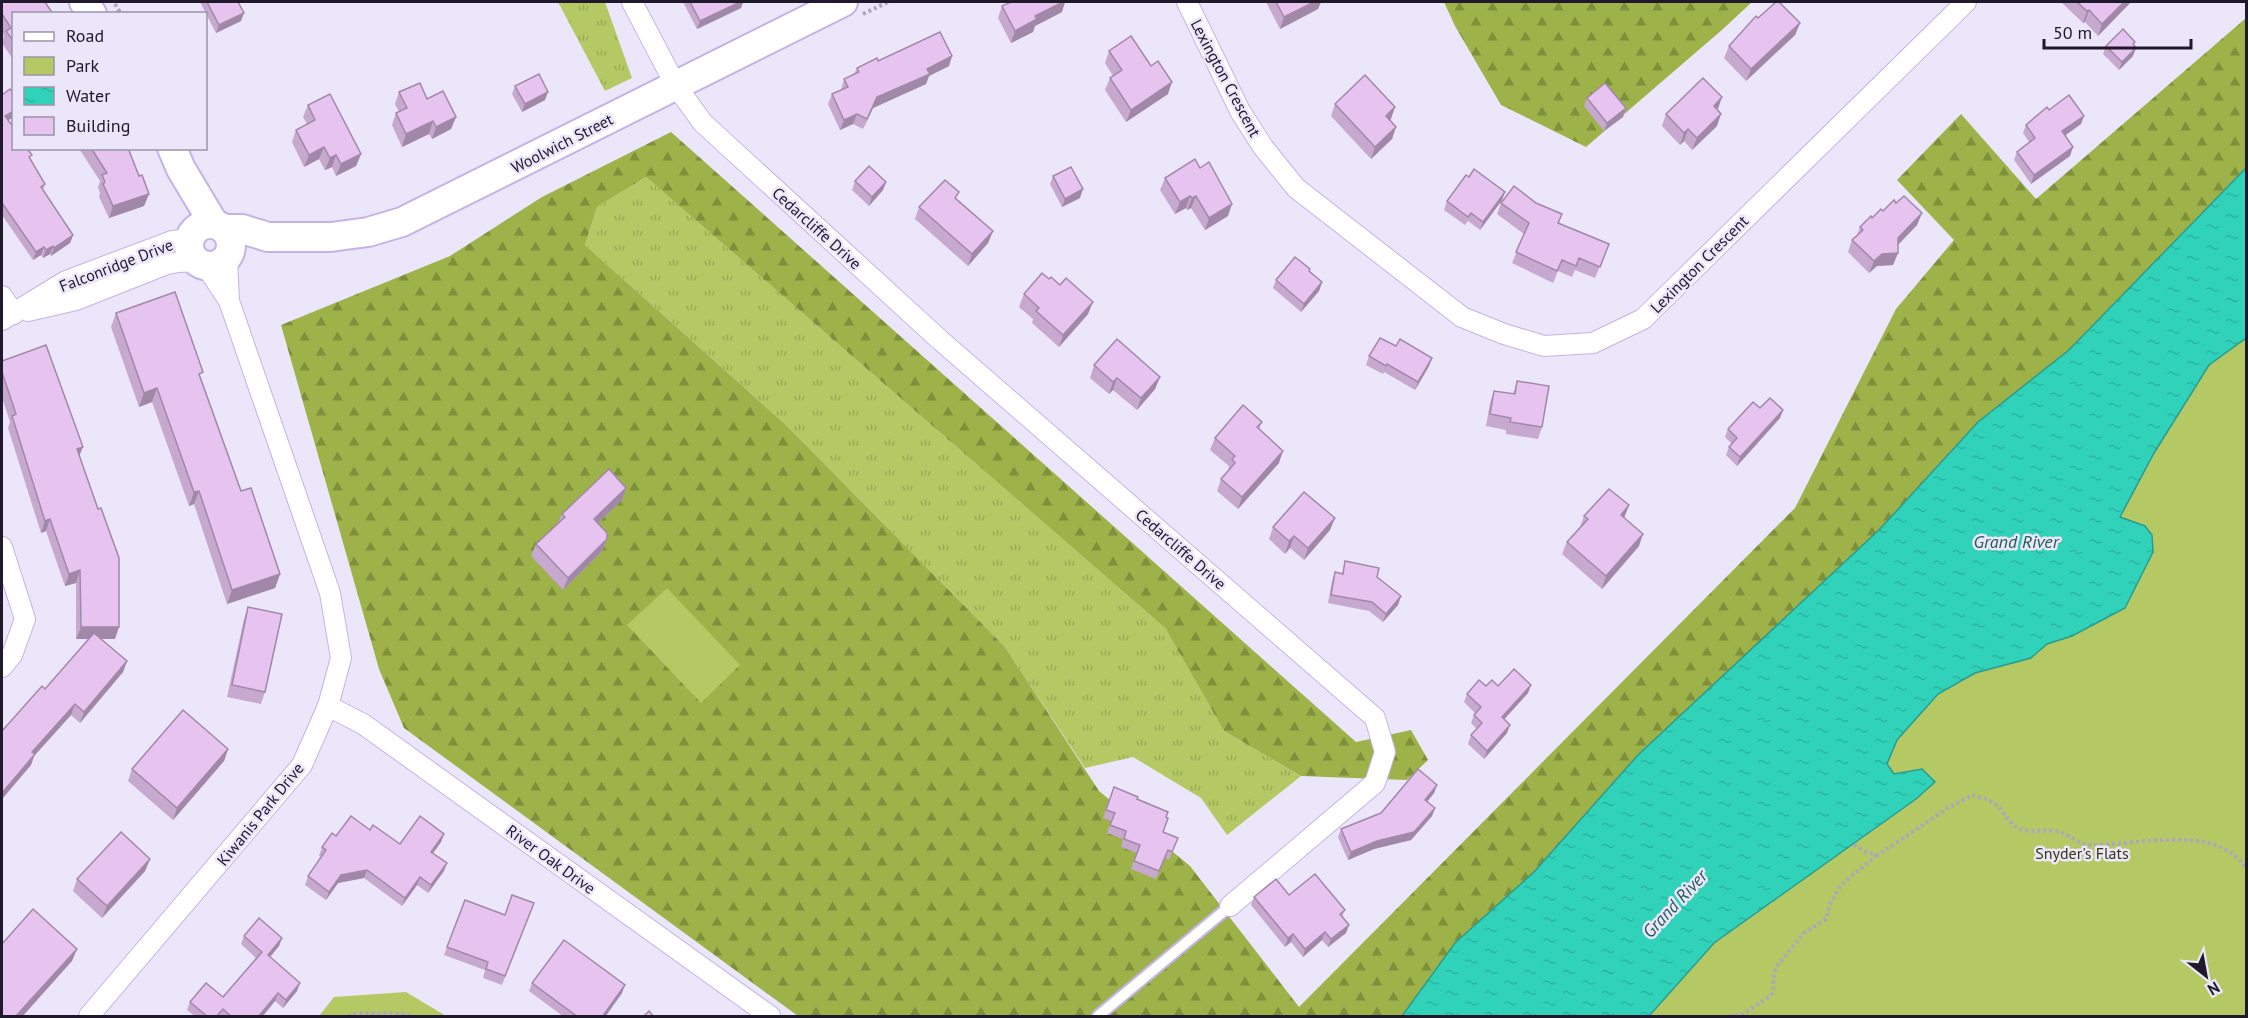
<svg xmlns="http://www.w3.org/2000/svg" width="2248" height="1018" font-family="'PT Sans',sans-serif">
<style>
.grass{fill:url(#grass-tufts)}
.forest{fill:url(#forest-firs)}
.green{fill:#b4c963}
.water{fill:url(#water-ripples);stroke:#2b9b8f;stroke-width:1.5}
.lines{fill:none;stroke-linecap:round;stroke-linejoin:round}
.lane-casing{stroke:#c3b3e6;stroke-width:14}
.street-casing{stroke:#c3b3e6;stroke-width:22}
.secondary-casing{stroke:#c3b3e6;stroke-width:32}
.path{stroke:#ada7bb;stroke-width:4;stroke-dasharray:3 3;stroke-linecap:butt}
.lane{stroke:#fff;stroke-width:10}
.street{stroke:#fff;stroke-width:20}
.secondary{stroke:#fff;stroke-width:28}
.wall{fill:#c7a8ce}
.shaded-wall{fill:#a288a8}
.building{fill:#e7c3f0;stroke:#a288a8;stroke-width:1.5}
.labels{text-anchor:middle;stroke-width:5;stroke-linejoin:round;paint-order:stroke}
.street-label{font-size:16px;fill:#1f192b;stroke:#ece6fb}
.park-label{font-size:16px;fill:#31390d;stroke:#ece6fb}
.water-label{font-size:18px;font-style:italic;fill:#1e5c51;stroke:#ece6fb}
</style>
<defs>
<pattern id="grass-tufts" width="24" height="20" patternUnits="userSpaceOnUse" patternTransform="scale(1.5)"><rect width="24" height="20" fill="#b4c963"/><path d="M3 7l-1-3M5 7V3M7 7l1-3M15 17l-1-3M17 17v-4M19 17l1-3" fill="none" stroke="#9aac56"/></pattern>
<pattern id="forest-firs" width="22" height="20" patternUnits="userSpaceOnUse" patternTransform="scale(1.5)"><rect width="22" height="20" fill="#9db248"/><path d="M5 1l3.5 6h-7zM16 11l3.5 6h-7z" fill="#7f903c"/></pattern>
<pattern id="water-ripples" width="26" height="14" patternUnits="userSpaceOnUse" patternTransform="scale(1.5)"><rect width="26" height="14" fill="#30d3ba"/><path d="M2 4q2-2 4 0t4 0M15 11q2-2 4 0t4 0" fill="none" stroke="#2ab5a0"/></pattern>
</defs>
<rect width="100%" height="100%" fill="#ece6fb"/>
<g class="grass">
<path d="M558,2H605L632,78L605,91Z"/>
<path d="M646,177L1165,628L1224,731L1301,776L1227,835L1201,798L1133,757L1085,768L1005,647L786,425L585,245L597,207Z"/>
</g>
<g class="forest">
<path d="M1444,2H1752L1723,29L1586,147L1501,105L1455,26Z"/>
<path d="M2246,18V168L2069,350L1978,422L1880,529L1534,872L1455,943L1402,1016H798L404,728L379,669L281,325L450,256L542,197L671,132L1356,742L1411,730L1428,760L1407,780L1301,776L1224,731L1165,628L646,177L597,207L585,245L786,425L1005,647L1099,791L1190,866L1299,1007L1795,508L1896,309L1954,240L1897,180L1961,114L2036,199Z"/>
</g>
<g class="green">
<path d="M2246,338V1016H1649L1714,943L1916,799L1935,782L1922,769L1894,774L1887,764L1897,740L1938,694L1975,673L2031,658L2047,644L2072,636L2120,517L2154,453L2209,365Z"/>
<path d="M667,588L740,665L701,703L627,625Z"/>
<path d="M406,992L446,1016H319L334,997Z"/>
</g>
<path class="water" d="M2246,168V338L2209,365L2154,453L2120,517L2145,526L2152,535L2153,552L2125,608L2072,636L2047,644L2031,658L1975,673L1938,694L1897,740L1887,764L1894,774L1922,769L1935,782L1916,799L1714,943L1649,1016H1402L1455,943L1534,872L1638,755L1880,529L1978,422L2069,350Z"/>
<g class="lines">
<g class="lane-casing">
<path id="lane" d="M1098,1016L1230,906"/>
</g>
<g class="street-casing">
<g id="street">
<path d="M632,2L676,86L703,123L940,340L1375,718L1385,752L1375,783L1230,906"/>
<path d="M1187,2L1240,111L1263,147L1296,188L1462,317L1504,334L1544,346L1593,343L1643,319L1966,2"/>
<path d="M227,257L229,301"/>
<path d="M2,296L14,314"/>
<path d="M28,311L76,300L167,264L179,262L196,261"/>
<path d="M2,320L66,281L172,241L190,239"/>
<path d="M2,547L25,619L12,655L2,667"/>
<path d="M328,706L363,724L770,1016"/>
<path d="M89,1016L302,765L328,706L341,658L330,593L229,301L206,266"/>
</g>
</g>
<g class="secondary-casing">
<g id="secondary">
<path d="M84,2L92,14"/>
<path d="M172,148L181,169L214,224"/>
<circle cx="210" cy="245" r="21"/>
<path d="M225,229H242L268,237H331L368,232L402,222L843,2"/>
</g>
</g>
<g class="path">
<path d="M115,4L121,14"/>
<path d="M863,14L888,2"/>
<path d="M1854,845L1867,852L1878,855L1948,808L1972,795C1979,797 1988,799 1994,803C2008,813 2007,828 2028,831C2038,832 2051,829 2060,832C2070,835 2079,845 2090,845C2136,846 2216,822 2246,868"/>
<path d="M348,1016L358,1013L404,1014L411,1016"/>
<path d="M1729,1016L1743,1014L1770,996L1773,992L1774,974L1777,966L1805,932L1826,919L1830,904L1841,885L1877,855"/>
</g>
<use href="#lane" class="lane"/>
<use href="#street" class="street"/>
<use href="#secondary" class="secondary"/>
</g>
<g class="wall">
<path d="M2,2L14,14V61L2,43L4,36L2,32Z"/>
<path d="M200,2H238L241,21L216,33Z"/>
<path d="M683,2H743L741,8L697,29Z"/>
<path d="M1266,2H1321L1318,9L1280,29Z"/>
<path d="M2061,2H2131L2098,36L2085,22L2083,23Z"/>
<path d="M1002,6L1062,12L1035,26L1033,32L1011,43L998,18Z"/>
<path d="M1758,18L1800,23L1795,35L1746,81L1724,58L1729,46Z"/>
<path d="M2106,46L2133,56L2119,70L2103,54Z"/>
<path d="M1109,51L1168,94L1126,122L1105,90L1110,78L1113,76L1105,63Z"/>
<path d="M952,56L949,66L929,76L926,84L873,108L863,129L853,124L840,130L828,104L832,94L841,90L844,79L854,74L857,68L878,61Z"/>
<path d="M515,86L545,100L522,112L512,94Z"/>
<path d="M399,92L427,99L456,117L451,129L432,139L429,134L402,147L392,125L396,113L399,112L395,104Z"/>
<path d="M14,94V117L8,120L45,184L43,190L73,235L70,243L51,256L50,254L43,258L41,255L33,260L2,215V95Z"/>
<path d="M1587,98L1626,108L1623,117L1604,131L1584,106Z"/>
<path d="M1335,104L1391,119L1390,120L1396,127L1392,139L1371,159L1331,116Z"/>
<path d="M308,105L361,154L356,166L336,176L332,167L325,170L319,159L304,167L292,142L296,130L307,124L303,117Z"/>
<path d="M1718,110L1717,126L1692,150L1684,141L1680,145L1662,126L1666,114Z"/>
<path d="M2049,110L2081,124L2065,135L2070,156L2031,184L2014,160L2017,152L2030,143L2023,133L2026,125Z"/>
<path d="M77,148H128L134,164L149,194L144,206L109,218L99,197L100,193L98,187L100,181L80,150H78Z"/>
<path d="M1195,159L1228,216L1205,230L1191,208L1187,210L1186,208L1175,214L1160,190L1165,178Z"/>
<path d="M1053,176L1080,198L1062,207L1050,184Z"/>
<path d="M1469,177L1505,192L1502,200L1480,230L1468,221L1465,225L1444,210L1447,201Z"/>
<path d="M855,181L886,182L883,190L869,206L852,190Z"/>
<path d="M957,199L993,231L988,243L968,266L915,219L919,207Z"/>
<path d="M1501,203H1536L1562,214L1559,223L1609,244L1595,278L1575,270L1572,277L1558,271L1553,283L1512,263L1524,234L1497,214Z"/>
<path d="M1896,203L1922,213L1917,225L1898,245V253L1893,265L1877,266L1869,273L1848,252L1852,240L1857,235L1860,227L1872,218Z"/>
<path d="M1309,272L1322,282L1319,291L1301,312L1273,288L1276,280Z"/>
<path d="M1049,279L1060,285L1088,314L1059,347L1032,323L1033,319L1019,307L1024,294Z"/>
<path d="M116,313L201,379L241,491L280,574L275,588L227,604L194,504L189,506L152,402L139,407L111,327Z"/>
<path d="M1369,356L1429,366L1415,390L1384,372L1383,374L1366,365Z"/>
<path d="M2,361L79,456L115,639H101L127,661L123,672L80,723L71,715L34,756L31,765L2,799V731L45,689L88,639H76V583L65,586L46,531L41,533L8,428L10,422L2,397Z"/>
<path d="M1094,365L1160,377L1155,389L1137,410L1113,390L1109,394L1090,378Z"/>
<path d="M1517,381L1542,427L1538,439L1506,434V430L1486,426L1490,403L1494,391L1513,394Z"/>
<path d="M1760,408L1783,410L1780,418L1737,466L1726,455L1729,447L1732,444L1725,437L1728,429Z"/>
<path d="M1262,422L1259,430L1279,463L1238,509L1217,491L1221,479L1228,472L1229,466L1210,450L1215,438Z"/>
<path d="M626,488L622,500L598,523L607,539L602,551L563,590L531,556L536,544L558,523L562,514Z"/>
<path d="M1629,505L1624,518L1639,546L1602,589L1562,554L1567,542L1580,527L1584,516Z"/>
<path d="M1273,527L1330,530L1304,560L1290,548L1285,554L1269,539Z"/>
<path d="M1345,561L1377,577L1401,596L1398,605L1383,622L1369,611L1328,603L1332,581L1335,572L1342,574Z"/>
<path d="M248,607L265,692L261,704L227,697L244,619Z"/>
<path d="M1531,685L1528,693L1504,719L1507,733L1484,759L1468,744L1471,735L1477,729L1471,723L1474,715L1475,713L1464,702L1467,694L1486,686Z"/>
<path d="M228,749L224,761L173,820L128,781L132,769Z"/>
<path d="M1437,785L1434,793L1427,802L1435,808L1432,816L1411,840L1374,849L1348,860L1338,837L1341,829L1381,813Z"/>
<path d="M1114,787L1137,799L1163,832L1178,838L1169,860L1165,858L1156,879L1131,869L1137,853L1121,847L1123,839L1107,833L1111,821L1103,818Z"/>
<path d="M444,834L441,842L433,853L444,871L428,893L417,885L402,906L364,878L338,883L326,900L305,885L308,876L322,857L319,856L322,847L336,836L400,844Z"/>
<path d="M150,859L145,871L102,918L73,891L77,879Z"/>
<path d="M1289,895L1345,910L1342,917L1349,925L1346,933L1328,947L1322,940L1303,957L1291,942L1285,947L1251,905L1254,897Z"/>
<path d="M465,900L505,915L534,903L502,985L483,978L485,970L444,955Z"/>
<path d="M244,936L282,938L279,946L270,957L297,991L283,1008L275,1001L262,1017H196L187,1010L190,1002L223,997L256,958L241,944Z"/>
<path d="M532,983L622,993L605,1017H564L529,991Z"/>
</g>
<g class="shaded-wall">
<path d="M740,2H743L741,8L697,29L700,21Z"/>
<path d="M1063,2H1065L1062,12L1035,26L1033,32L1011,43L1015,31L1035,16Z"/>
<path d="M1314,2H1321L1318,9L1280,29L1284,17Z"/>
<path d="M2124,2H2131L2098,36L2102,24Z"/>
<path d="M2089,10L2085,22L2083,23L2087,11Z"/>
<path d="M244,13L241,21L216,33L219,25Z"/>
<path d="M1800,23L1795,35L1746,81L1751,69Z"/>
<path d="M2136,48L2133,56L2119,70L2122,62Z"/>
<path d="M952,56L949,66L929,76L926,84L873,108L863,129L877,97L927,69Z"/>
<path d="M1172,82L1168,94L1126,122L1131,110Z"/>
<path d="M548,92L545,100L522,112L525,104Z"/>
<path d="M1722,97L1718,109L1714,106Z"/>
<path d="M1395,107L1391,119L1381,128L1386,116Z"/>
<path d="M1626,108L1623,117L1604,131L1607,123Z"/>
<path d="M14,111V117L2,124L5,116Z"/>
<path d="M857,114L853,124L840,130L844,120Z"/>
<path d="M1721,114L1717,126L1692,150L1697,138Z"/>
<path d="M2084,116L2081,124L2059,140L2062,131Z"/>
<path d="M456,117L451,129L432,139L436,127Z"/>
<path d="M433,121L429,134L402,147L406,134Z"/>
<path d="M1396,127L1392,139L1371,159L1375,147Z"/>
<path d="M1688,129L1684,141L1680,145L1684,133Z"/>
<path d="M324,147L319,159L304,167L309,155Z"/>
<path d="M2073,147L2070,156L2031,184L2034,175Z"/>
<path d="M361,154L356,166L336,176L341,164Z"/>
<path d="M336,155L332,167L325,170L330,158Z"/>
<path d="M886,182L883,190L869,206L872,197Z"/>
<path d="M1083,189L1080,198L1062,207L1065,199Z"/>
<path d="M1505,192L1502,200L1480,230L1483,222Z"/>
<path d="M149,194L144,206L109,218L113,206Z"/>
<path d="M1190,196L1186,208L1175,214L1180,202Z"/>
<path d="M1196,196L1191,208L1187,210L1192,198Z"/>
<path d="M1232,204L1228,216L1205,230L1209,218Z"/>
<path d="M1922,213L1917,225L1893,250L1898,238Z"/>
<path d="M993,231L988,243L968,266L972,254Z"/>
<path d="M73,235L70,243L51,256L54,248Z"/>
<path d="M53,246L50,254L43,258L46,250Z"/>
<path d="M44,247L41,255L33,260L36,252Z"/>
<path d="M1898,253L1893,265L1877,266L1869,273L1874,261L1882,254Z"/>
<path d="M1322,282L1319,291L1301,312L1304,304Z"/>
<path d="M1093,302L1088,314L1059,347L1063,335Z"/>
<path d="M1432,358L1429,366L1415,390L1418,382Z"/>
<path d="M1160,377L1155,389L1137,410L1141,398Z"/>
<path d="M1117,378L1113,390L1109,394L1113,382Z"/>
<path d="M157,388L152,402L139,407L144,393Z"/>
<path d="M1783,410L1780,418L1737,466L1740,457Z"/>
<path d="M83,447L78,459L77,449Z"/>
<path d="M1283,451L1279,463L1238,509L1242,497Z"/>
<path d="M626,488L622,500L589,531L594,519Z"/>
<path d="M199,491L194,504L189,506L194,492Z"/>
<path d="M1629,505L1624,518L1621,515Z"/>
<path d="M1335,518L1330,530L1304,560L1308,548Z"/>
<path d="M50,519L46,531L41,533L45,521Z"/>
<path d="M1643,534L1639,546L1602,589L1606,576Z"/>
<path d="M1294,536L1290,548L1285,554L1289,541Z"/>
<path d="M607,539L602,551L563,590L568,578Z"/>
<path d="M80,570L76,583L65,586L69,574Z"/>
<path d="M280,574L275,588L227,604L232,590Z"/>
<path d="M1401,596L1398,605L1383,622L1386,614Z"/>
<path d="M81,627H119L115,639H76Z"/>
<path d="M127,661L123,672L80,723L84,712Z"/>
<path d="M1531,685L1528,693L1499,725L1502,717Z"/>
<path d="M75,704L71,715L34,756L31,765L2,799V793L32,752Z"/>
<path d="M1510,725L1507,733L1484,759L1487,751Z"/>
<path d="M228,749L224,761L173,820L177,808Z"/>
<path d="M1437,785L1434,793L1422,808L1425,800Z"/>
<path d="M1435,808L1432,816L1411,840L1374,849L1348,860L1351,852Z"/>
<path d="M444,834L441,842L428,860L431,852Z"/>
<path d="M150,859L145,871L102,918L107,906Z"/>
<path d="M447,863L444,871L428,893L431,885Z"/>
<path d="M367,870L364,878L338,883L326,900L329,892L341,875Z"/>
<path d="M420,877L417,885L402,906L405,898Z"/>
<path d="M1349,925L1346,933L1328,947L1331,939Z"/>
<path d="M1325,932L1322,940L1303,957L1305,949Z"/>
<path d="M1293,934L1291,942L1285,947L1288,938Z"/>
<path d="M282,938L279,946L265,963L268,955Z"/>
<path d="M77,949L72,961L22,1017H15Z"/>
<path d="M300,983L297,991L283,1008L286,1000Z"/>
<path d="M625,985L622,993L605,1017H602Z"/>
<path d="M278,993L275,1001L262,1017H258Z"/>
</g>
<g class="building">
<path d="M2,2H45L53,14H14V42L6,31L11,28L2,14Z"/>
<path d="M207,2H238L244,13L219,25Z"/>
<path d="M690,2H740L700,21Z"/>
<path d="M1011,2H1063L1035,16L1037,19L1015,31L1002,6Z"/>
<path d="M1276,2H1314L1284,17Z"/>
<path d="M1776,2H1779L1800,23L1751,69L1729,46L1756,16L1758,18Z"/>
<path d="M2077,2H2124L2102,24L2089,10L2087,11Z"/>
<path d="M2123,29L2135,42L2133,44L2136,48L2122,62L2106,46Z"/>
<path d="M940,32L952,56L927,69L930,74L877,97L867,119L857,114L844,120L832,94L848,87L844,79L859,72L857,68L877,58L878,61Z"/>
<path d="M1131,36L1151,66L1158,61L1172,82L1131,110L1110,78L1122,70L1109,51Z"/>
<path d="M539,74L548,92L525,104L515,86Z"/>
<path d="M1365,75L1395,107L1386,116L1396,127L1375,147L1335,104Z"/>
<path d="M1703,78L1722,97L1714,106L1721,114L1697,138L1688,129L1684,133L1666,114Z"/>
<path d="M420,83L427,99L443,91L456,117L436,127L433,121L406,134L396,113L407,108L399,92Z"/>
<path d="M1605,83L1626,108L1607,123L1587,98Z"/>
<path d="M10,89L14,94V111L5,116L14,128V148H27L32,155L29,157L45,184L41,187L73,235L54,248L53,246L46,250L44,247L36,252L2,203V95Z"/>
<path d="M330,94L361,154L341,164L336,155L330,158L324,147L309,155L296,130L315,120L308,105Z"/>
<path d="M2069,95L2084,116L2062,131L2073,147L2034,175L2017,152L2035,138L2026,125L2047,107L2049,110Z"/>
<path d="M91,148H128L139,176L142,175L149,194L113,206L103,184L105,182L102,175L107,173Z"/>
<path d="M1195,159L1200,168L1209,162L1232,204L1209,218L1196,196L1192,198L1190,196L1180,202L1165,178Z"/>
<path d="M869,166L886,182L872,197L855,181Z"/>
<path d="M1071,167L1083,189L1065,199L1053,176Z"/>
<path d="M1474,169L1505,192L1483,222L1471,213L1468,217L1447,201L1466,175L1469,177Z"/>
<path d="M945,180L959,192L955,198L993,231L972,254L919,207Z"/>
<path d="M1514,186L1536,203L1562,214L1558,223L1609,244L1600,267L1579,258L1576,266L1562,260L1557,271L1516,252L1529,223L1501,203Z"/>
<path d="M1904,196L1922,213L1898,238V253L1882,254L1874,261L1852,240L1863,230L1860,227L1871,216L1872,218L1881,209L1883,211L1894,200L1896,203Z"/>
<path d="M1295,257L1310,269L1309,271L1322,282L1304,304L1276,280Z"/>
<path d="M1042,273L1049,279L1051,277L1060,285L1066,278L1093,302L1063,335L1036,311L1039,308L1024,294Z"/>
<path d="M175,292L203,372L199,374L241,491L251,488L280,574L232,590L199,491L194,492L157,388L144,393L116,313Z"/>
<path d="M1380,338L1396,346L1400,339L1432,358L1418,382L1387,364L1386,366L1369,356Z"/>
<path d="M1117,339L1160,377L1141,398L1117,378L1113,382L1094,365Z"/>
<path d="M46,345L83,447L77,449L98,509L101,508L119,558V627H81L80,570L69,574L50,519L45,521L12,416L16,414L2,372V361Z"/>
<path d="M1517,381L1549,386L1542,427L1510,422L1511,418L1490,414L1494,391L1515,394Z"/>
<path d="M1770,398L1783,410L1740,457L1729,447L1737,438L1728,429L1753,402L1760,408Z"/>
<path d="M1243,405L1262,422L1257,427L1283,451L1242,497L1221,479L1235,463L1232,459L1235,456L1215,438Z"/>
<path d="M609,469L626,488L594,519L607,533V539L568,578L536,544L565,517L562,514Z"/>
<path d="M1609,489L1629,505L1621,515L1643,534L1606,576L1567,542L1588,519L1584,516Z"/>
<path d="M1304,492L1335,518L1308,548L1294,536L1289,541L1273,527Z"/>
<path d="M1345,561L1379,568L1377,577L1401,596L1386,614L1372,602L1331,595L1335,572L1343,574Z"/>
<path d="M248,607L282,614L265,692L232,685Z"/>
<path d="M94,633L127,661L84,712L75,704L32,752L35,754L2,793V731L42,686L45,689Z"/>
<path d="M1514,669L1531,685L1502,717L1510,725L1487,751L1471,735L1482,723L1474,715L1481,707L1467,694L1479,680L1486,686L1492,680L1498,686Z"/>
<path d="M183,710L228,749L177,808L132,769Z"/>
<path d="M1418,769L1437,785L1425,800L1435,808L1414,832L1377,841L1351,852L1341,829L1381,813Z"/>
<path d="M1114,787L1138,797L1137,799L1168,812L1166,817L1168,818L1163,832L1178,838L1172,852L1168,850L1159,871L1134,861L1140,845L1124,839L1126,831L1110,825L1115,813L1106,810Z"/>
<path d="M351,816L370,830L373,825L400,844L420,816L444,834L431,852L447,863L431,885L420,877L405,898L367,870L341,875L329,892L308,876L326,850L322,847L332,833L336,836Z"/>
<path d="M121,832L150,859L107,906L77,879Z"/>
<path d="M1315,874L1345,910L1340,914L1349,925L1331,939L1325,932L1305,949L1293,934L1288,938L1254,897L1276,879L1289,895Z"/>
<path d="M512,895L534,903L505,976L486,969L488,962L447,947L465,900L505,915Z"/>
<path d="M33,909L77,949L15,1017H2V944Z"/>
<path d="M259,918L282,938L268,955L300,983L286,1000L278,993L258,1017H232L223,1009L216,1017H208L190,1002L206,983L223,997L262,952L244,936Z"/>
<path d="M564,940L625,985L602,1017H578L532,983Z"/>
<path d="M649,1011L654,1017H643Z"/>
</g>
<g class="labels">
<g class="street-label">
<text transform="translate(1226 78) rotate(62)" y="6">Lexington Crescent</text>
<text transform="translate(562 143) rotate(-27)" y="6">Woolwich Street</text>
<text transform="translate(817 228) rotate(42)" y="6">Cedarcliffe Drive</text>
<text transform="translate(1699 264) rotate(-45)" y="6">Lexington Crescent</text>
<text transform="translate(116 265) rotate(-21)" y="6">Falconridge Drive</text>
<text transform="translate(1181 549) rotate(41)" y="6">Cedarcliffe Drive</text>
<text transform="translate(260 814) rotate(-51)" y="6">Kiwanis Park Drive</text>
<text transform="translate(551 859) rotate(36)" y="6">River Oak Drive</text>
</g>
<g class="park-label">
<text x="2082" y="859">Snyder's Flats</text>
</g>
<g class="water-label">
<text x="2016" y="548">Grand River</text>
<text transform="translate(1675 904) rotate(-47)" y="6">Grand River</text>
</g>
</g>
<rect width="2248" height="1018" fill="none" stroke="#1f192b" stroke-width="6"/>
<rect x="12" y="12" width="195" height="138" fill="#ece6fb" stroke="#9a94a8" stroke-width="1.5"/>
<rect x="24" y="32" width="30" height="9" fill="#ffffff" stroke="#9a94a8" stroke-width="1.5"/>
<text x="66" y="42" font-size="18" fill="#1f192b">Road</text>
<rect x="24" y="57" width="30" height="18" fill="#b4c963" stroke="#9a94a8" stroke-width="1.5"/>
<text x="66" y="72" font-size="18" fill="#1f192b">Park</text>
<rect x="24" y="87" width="30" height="18" fill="url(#water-ripples)" stroke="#9a94a8" stroke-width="1.5"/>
<text x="66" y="102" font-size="18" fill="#1f192b">Water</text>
<rect x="24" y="117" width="30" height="18" fill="#e7c3f0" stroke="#9a94a8" stroke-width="1.5"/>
<text x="66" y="132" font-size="18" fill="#1f192b">Building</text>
<g transform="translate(2206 976) rotate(149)" stroke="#ece6fb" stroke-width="4.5" paint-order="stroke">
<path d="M0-4.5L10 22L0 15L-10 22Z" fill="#1f192b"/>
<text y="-9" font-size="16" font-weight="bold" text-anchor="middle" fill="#1f192b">N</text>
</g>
<path d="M2044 39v9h147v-9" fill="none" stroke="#1f192b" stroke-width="3"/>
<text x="2053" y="39" font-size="18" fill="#1f192b" stroke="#ece6fb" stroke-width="4.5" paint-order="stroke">50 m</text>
</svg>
